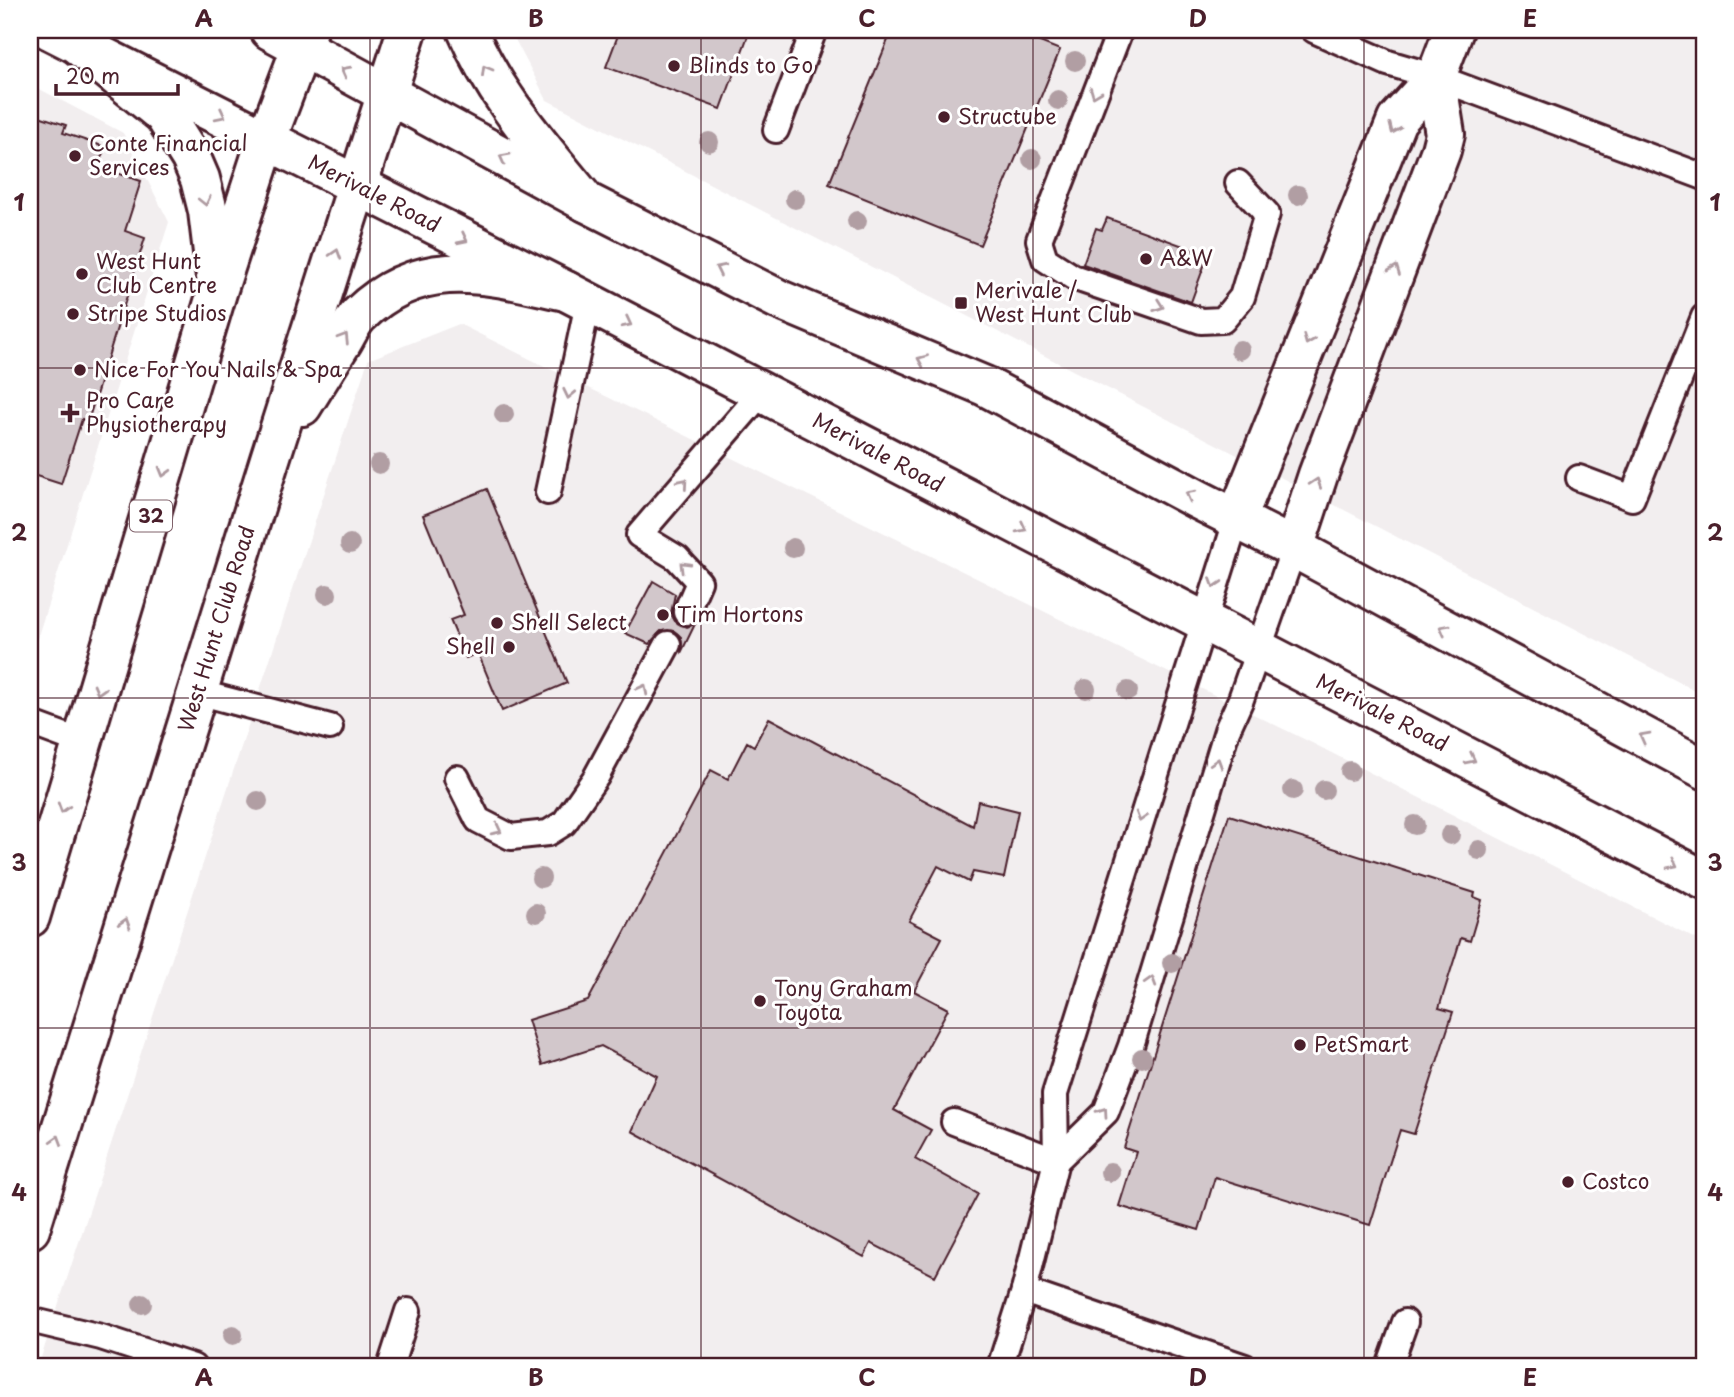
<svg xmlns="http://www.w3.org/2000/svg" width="1734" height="1397" font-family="'Playpen Sans',sans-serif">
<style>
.built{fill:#f2eeef}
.building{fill:#d2c7cb;stroke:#4a1f2b;stroke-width:2}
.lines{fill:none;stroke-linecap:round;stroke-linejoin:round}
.service-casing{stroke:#4a1f2b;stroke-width:30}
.minor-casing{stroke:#4a1f2b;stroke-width:44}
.secondary-casing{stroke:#4a1f2b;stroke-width:44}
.primary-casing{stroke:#4a1f2b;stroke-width:44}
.service{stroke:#fff;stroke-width:24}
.minor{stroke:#fff;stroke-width:38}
.secondary{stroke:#fff;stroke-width:38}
.primary{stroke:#fff;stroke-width:38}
.tree{fill:#b19ea3}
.oneway{stroke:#ae9aa0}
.grid{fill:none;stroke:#4a1f2b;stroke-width:2;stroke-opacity:0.55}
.poi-dot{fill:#4a1f2b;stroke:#fff;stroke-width:2.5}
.labels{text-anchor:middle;stroke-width:6;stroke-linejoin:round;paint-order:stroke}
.shield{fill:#fff;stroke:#80626b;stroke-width:2}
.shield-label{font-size:19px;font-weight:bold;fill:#4a1f2b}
.poi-label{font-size:21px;fill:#4a1f2b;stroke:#fff;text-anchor:start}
.street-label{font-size:21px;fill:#4a1f2b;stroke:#fff}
.neatline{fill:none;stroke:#4a1f2b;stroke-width:2.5}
.grid-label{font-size:23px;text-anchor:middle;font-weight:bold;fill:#4a1f2b}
</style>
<rect width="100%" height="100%" fill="#fff"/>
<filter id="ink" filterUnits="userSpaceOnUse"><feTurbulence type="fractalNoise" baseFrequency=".0143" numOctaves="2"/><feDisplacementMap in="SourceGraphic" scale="14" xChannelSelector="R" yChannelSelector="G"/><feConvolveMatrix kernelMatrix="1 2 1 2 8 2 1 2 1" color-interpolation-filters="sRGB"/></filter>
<g filter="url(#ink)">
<g class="built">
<path d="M510,30H1704V695L547,100Z"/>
<path d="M30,84L123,133L169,222L30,661Z"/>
<path d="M459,324L1312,743L1704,943V1367H38L368,360Z"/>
</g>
<g class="building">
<path d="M620,30H750L721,109L606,67Z"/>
<path d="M892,30H1010L1060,50L980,245L829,184Z"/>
<path d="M30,113L66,125L63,133L105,147L98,167L141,181L125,231L145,238L88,421L82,419L61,484L30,474Z"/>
<path d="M1107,218L1208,255L1191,302L1083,264L1096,228L1102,230Z"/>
<path d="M487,489L567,683L502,711L478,653L466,658L450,620L464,615L423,515Z"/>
<path d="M653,581L675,594L671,613L675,621L687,627L695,624L682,651L681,637L674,631H661L649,644L625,633Z"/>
<path d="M769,718L973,826L978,801L1018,811L1004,878L973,872L969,882L938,866L909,921L942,938L914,991L948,1009L894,1110L931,1130L915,1159L978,1194L935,1276L871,1243L864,1257L632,1131L657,1076L601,1046L542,1065L528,1020L588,1001L711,770L728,779L747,742L754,746Z"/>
<path d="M1229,815L1475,893L1474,897L1482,900L1470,941L1461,938L1439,1008L1453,1012L1414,1134L1400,1130L1370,1225L1215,1177L1199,1230L1119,1206L1136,1152L1124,1148Z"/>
</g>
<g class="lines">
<g class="service-casing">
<g id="service">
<path d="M1120,30L1039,240L1045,259L1073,277L1201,321L1223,320L1242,297L1267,214L1238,183"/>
<path d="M1314,30L1388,63L1436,77L1704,177"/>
<path d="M776,130L814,30"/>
<path d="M1579,478L1632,498L1704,317"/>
<path d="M548,492L588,303"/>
<path d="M686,612L699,582L677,558L639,535L762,392"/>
<path d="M197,692L330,727"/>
<path d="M30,723L84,743"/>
<path d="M457,778L478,820L511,837L548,833L564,823L596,777L668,644"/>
<path d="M954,1122L1056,1161"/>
<path d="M1056,1161L1106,1112L1131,1046L1227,730L1241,699L1294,548"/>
<path d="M1024,1291L1245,1367"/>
<path d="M30,1320L101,1337L193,1367"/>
<path d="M390,1367L408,1311"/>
<path d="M1000,1367L1024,1291L1056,1161L1055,1094L1237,518"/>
<path d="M1389,1367L1405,1322"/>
</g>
</g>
<g class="minor-casing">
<g id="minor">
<path d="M1237,518L1397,120L1436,77L1454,30"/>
<path d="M1294,548L1318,475L1441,150L1445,134L1436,77"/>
</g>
</g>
<g class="secondary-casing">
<g id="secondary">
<path d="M50,30L566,291L1704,880"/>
<path d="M270,30L586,202L780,300L985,386L1197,499L1294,548L1704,769"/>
</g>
</g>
<g class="primary-casing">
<g id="primary">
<path d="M467,30C496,98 540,145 586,202"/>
<path d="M72,40L164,115L191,158L200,179L208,211L216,277"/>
<path d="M302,406C315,385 328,364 342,342C347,334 352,322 359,315C423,253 489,275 566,291"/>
<path d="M30,917L218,289L267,138L308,30"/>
<path d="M30,1229L270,459L407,30"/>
</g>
</g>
<use href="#service" class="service"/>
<use href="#minor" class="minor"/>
<use href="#secondary" class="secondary"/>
<use href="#primary" class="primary"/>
</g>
<g class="tree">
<circle cx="1075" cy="61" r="10"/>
<circle cx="1058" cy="100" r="10"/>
<circle cx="709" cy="142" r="10"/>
<circle cx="1032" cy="159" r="10"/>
<circle cx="1298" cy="195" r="10"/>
<circle cx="795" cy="199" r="10"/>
<circle cx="857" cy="221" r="10"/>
<circle cx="1240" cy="350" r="10"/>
<circle cx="504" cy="414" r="10"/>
<circle cx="379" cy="464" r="10"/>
<circle cx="350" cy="544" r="10"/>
<circle cx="793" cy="548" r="10"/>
<circle cx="327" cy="594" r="10"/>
<circle cx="1086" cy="689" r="10"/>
<circle cx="1128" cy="691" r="10"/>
<circle cx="1350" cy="771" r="10"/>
<circle cx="1293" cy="790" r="10"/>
<circle cx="1324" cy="790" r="10"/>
<circle cx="258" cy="801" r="10"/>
<circle cx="1415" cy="825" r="10"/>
<circle cx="1450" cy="835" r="10"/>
<circle cx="1479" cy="850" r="10"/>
<circle cx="541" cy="878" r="10"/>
<circle cx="536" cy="913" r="10"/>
<circle cx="1172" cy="963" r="10"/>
<circle cx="1142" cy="1058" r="10"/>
<circle cx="1110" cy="1172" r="10"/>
<circle cx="142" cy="1304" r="10"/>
<circle cx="233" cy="1335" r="10"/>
</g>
<defs><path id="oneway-chevron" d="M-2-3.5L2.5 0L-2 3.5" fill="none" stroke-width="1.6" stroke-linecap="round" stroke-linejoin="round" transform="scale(1.75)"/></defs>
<g class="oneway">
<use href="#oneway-chevron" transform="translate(486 70) rotate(-120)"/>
<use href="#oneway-chevron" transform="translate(345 71) rotate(-152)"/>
<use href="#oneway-chevron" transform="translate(1095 93) rotate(111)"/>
<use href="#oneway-chevron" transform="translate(221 115) rotate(27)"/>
<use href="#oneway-chevron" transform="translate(1394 129) rotate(114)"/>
<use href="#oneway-chevron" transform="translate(504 158) rotate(-152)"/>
<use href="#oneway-chevron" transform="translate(205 201) rotate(77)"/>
<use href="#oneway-chevron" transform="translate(463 239) rotate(27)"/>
<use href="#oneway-chevron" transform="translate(336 254) rotate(-72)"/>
<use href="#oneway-chevron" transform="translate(720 269) rotate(-154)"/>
<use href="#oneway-chevron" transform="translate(1395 270) rotate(-69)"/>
<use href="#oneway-chevron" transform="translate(1159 306) rotate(19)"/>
<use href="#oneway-chevron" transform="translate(627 323) rotate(27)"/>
<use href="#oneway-chevron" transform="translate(344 338) rotate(-58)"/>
<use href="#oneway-chevron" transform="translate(1308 340) rotate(112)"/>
<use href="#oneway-chevron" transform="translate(922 360) rotate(-157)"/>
<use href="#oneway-chevron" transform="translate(569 394) rotate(102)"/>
<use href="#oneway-chevron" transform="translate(164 472) rotate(106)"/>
<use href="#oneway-chevron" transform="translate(683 483) rotate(-49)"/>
<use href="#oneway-chevron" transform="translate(1316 483) rotate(-71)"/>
<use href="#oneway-chevron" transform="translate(1190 495) rotate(-152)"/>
<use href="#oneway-chevron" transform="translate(1022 528) rotate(27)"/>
<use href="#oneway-chevron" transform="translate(684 566) rotate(-135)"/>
<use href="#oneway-chevron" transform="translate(1215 583) rotate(108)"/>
<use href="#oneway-chevron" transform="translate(1444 629) rotate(-152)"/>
<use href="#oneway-chevron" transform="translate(643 689) rotate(-62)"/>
<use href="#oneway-chevron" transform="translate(99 690) rotate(106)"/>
<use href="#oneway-chevron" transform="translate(1644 737) rotate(-152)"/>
<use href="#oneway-chevron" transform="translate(1471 759) rotate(27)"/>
<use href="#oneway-chevron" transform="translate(1217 763) rotate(-73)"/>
<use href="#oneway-chevron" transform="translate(63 808) rotate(107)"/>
<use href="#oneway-chevron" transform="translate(1141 817) rotate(107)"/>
<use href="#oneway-chevron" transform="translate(497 830) rotate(27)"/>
<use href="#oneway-chevron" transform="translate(1673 864) rotate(27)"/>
<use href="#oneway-chevron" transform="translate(125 923) rotate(-73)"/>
<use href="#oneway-chevron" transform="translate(1151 981) rotate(-73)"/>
<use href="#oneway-chevron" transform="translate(1103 1112) rotate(-55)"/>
<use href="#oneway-chevron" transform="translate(57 1140) rotate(-73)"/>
</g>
</g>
<path class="grid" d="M370,30V1367M701,30V1367M1033,30V1367M1364,30V1367M30,368H1704M30,698H1704M30,1028H1704"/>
<g class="poi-dot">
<circle cx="674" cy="66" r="7"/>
<circle cx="944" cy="117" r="7"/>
<circle cx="75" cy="156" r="7"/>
<circle cx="1146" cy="259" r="7"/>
<circle cx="82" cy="274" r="7"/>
<rect x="954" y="296" width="14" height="14" rx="3.5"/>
<circle cx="73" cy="314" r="7"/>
<circle cx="80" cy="370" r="7"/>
<path d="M66.5 402.5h7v7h7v7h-7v7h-7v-7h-7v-7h7z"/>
<circle cx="663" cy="615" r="7"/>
<circle cx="497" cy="623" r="7"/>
<circle cx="509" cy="647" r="7"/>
<circle cx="760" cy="1001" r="7"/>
<circle cx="1300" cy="1045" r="7"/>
<circle cx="1568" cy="1182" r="7"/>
</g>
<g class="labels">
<rect class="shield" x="130" y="500.5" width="42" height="31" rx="5"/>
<g class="shield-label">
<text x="151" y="523">32</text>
</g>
<g class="poi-label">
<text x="688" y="73">Blinds to Go</text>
<text x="958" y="124">Structube</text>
<text x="89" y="151">Conte Financial<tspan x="89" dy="24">Services</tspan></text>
<text x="1160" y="266">A&amp;W</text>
<text x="96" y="269">West Hunt<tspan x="96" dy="24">Club Centre</tspan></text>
<text x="975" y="298">Merivale /<tspan x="975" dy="24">West Hunt Club</tspan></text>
<text x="87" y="321">Stripe Studios</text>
<text x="94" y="377">Nice For You Nails &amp; Spa</text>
<text x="86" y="408">Pro Care<tspan x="86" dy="24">Physiotherapy</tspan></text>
<text x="677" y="622">Tim Hortons</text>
<text x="511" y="630">Shell Select</text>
<text x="495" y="654" text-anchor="end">Shell</text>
<text x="774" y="996">Tony Graham<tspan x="774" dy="24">Toyota</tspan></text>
<text x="1314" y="1052">PetSmart</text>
<text x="1582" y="1189">Costco</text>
</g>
<g class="street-label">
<text transform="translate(374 194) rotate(27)" y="7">Merivale Road</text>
<text transform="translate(878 453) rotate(28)" y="7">Merivale Road</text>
<text transform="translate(217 629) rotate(-73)" y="7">West Hunt Club Road</text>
<text transform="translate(1382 713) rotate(27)" y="7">Merivale Road</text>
</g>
</g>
<rect width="1734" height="1397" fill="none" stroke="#fff" stroke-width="77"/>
<path d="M56 84v10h122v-10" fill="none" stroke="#4a1f2b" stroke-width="3.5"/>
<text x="66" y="84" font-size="21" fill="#4a1f2b" stroke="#ffffff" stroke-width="5" paint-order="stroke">20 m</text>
<rect x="38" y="38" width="1658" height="1320" class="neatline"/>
<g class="grid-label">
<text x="204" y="27">A</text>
<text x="536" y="27">B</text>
<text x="867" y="27">C</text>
<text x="1198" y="27">D</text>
<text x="1530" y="27">E</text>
<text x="19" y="211">1</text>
<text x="1715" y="211">1</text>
<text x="19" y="541">2</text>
<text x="1715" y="541">2</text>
<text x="19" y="871">3</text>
<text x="1715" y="871">3</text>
<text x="19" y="1201">4</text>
<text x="1715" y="1201">4</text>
<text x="204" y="1386">A</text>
<text x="536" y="1386">B</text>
<text x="867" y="1386">C</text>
<text x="1198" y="1386">D</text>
<text x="1530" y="1386">E</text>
</g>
</svg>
